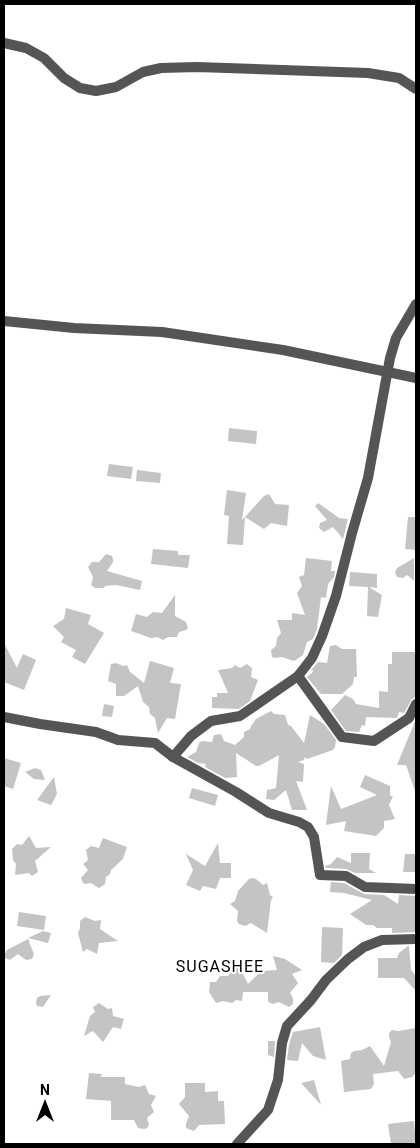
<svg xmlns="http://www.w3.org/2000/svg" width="420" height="1148" font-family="Roboto,sans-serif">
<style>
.building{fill:#c4c4c4}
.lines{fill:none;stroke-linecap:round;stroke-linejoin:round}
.minor{stroke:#555;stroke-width:10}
.labels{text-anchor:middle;stroke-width:4;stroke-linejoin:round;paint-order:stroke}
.quarter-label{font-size:16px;letter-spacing:1px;fill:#000;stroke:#fff}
</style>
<rect width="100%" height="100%" fill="#fff"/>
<g class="building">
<path d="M229,428L257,431L256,444L228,441Z"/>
<path d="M109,464L133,467L131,479L107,476Z"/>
<path d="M137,470L161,473L160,483L136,481Z"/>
<path d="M227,490L246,493L242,520L245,517L243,545L227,544L229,516L224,515Z"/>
<path d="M269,494L275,504L289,505L287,526L271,523L264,529L245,517L264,496Z"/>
<path d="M318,503L339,518L348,519L343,539L333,527L324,532L319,528L320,523L327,520L315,506Z"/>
<path d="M408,517H416V550L405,549Z"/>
<path d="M153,549L178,551V555H190L188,568L151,564Z"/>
<path d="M106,554L112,556L113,559V562L107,571L142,581L140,590L116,585L105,586L104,588H95L91,585L93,577L88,567L92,562H99Z"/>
<path d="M306,558L332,561L331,571H335L334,577L328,584L326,598L321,597L317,629L313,639L307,642L303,655L294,661L282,657L274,658L272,657L271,650L276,646L277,638L281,633L277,620H292V613L305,615L297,593L302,586L299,577L304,575Z"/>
<path d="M414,558V581L407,575L403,578L397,577L395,572L397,568Z"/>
<path d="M350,572L377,574V588L369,587L382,595L378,617L367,616L368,587L349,586Z"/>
<path d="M175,595V616L186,622L188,628L186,630L179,632L177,637H168L163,640L157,637L151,638L131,631L136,614L147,617L153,612L162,613Z"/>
<path d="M66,608L91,615L88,624L104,633L85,664L72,657L76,650L61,642L64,637L53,626L64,619Z"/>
<path d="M4,643L17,668L23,654L36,660L24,690L4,682Z"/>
<path d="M336,645L342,649H356L357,677H354L353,684L342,694H321L307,677L313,672L312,669L318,662L327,663L330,646Z"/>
<path d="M392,652H416V697L412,699L404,713L399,712L397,718L366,717L365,726L362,725L359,732L346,731L331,710L345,695L353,699L356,704L379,708V691L388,692V664H392Z"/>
<path d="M150,661L174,668L170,683L181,684L175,719L167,718L158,733L155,718L150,714L149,707L143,702L138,686L124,696H116V684L108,681L111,664L116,663L123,666L127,665L130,672L144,683Z"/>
<path d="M247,664L252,668L251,677L258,680L250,701L239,709L212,708V697H217V693H228L218,670L232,668L235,665L240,668Z"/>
<path d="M104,704L114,706L112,717L102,716Z"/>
<path d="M271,711L274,714L285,715L288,725L291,726L304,743L310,715L324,724L336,740L335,747L333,750L307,759L305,757L304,760L298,762L304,764L303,782L296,781L307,810H292L286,790L274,800L266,799L267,790L276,788L279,755L259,766H256L236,753L237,777L225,778L205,767L206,764L198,763L187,757L196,752L199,743L202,741L212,742L214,735L221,734L224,741L235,745L244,737V732L250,729L251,726L256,719Z"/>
<path d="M416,719V791H415L406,765H397Z"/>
<path d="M4,758L21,763L13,789L4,786Z"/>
<path d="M35,768L41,770L45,780L34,779L25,772Z"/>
<path d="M365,775L390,786V796H393L389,805L395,819L384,821V828L376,836L344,831L346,821L326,825L331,786L341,809L377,795L360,787Z"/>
<path d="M54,777L57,794L51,805L37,800Z"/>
<path d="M192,788L218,795L215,806L189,798Z"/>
<path d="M29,836L36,848L51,847L35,861L38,872L32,876L29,873L15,875L16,864L13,860L12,849L17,844L22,845Z"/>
<path d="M103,838L127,847L123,859L111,870L110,874L106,877L105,884L99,888L91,883L86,884L83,883L81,878L88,870L83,864L88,860L86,850L91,846L99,848Z"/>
<path d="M218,843L220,863H231V878H220L216,889L203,886L200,891L186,885L193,870L186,854L205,866Z"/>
<path d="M351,853H370L369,869L376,873H355L346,869L326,868L325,866L331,864L337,857L351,863Z"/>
<path d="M405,854H416V872H403Z"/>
<path d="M252,878L256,879L263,885L267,883L270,895L273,897L271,900L267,933L251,923L245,926L239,924L237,921L238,911L230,904L235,901L238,891L249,879Z"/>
<path d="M331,882L344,883L364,894L384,895L398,904L399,895L416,896V932L392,933V928H377L373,925H366L350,914L372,900L344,893L330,892Z"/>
<path d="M19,912L46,916L44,930L17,926Z"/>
<path d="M85,917L95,921L101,920L100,929L118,941L99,943L97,954L87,949L83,952L78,933L80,928V921Z"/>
<path d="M322,927L343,928L342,955L334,963L321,962Z"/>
<path d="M43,931L51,933L48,943L28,938Z"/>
<path d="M28,939L29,941H30L29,942L34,954L32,959L26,960L18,954L10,960L5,958L4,955L7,950Z"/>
<path d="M408,946H409L411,970L416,976V991L404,978H378V958H397L399,953Z"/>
<path d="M273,956L285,959L302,970L292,974L298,983L290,993L293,998V1004L289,1007L279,1002L273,1004L270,1003L268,1001V992H243L242,1001L236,1000L232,1003L223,1001L216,1003L209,992L210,982H216L220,976H228L238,964L248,984L261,971L277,970Z"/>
<path d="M51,995L43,1007L37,1006L36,1003L37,998L40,996Z"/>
<path d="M99,1003L108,1009L112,1008L113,1016L124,1019L121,1029L113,1027L103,1042L93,1031L84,1036L90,1016L95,1012L93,1007Z"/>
<path d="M320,1027L326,1060L313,1056L302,1043L298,1061L287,1060L289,1044L293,1032Z"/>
<path d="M416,1028V1061L415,1074L412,1077L404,1079L398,1071L373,1074L374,1084L371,1089L344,1092L341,1061L350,1059L351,1053L354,1051L362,1050L370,1046L384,1066L391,1042L389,1037V1033L392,1030L398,1031Z"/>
<path d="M268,1041H275L274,1057L268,1055Z"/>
<path d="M89,1073L102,1074L101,1077H125V1084L139,1087L145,1085L149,1094L156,1096L151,1105L154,1112L147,1118L149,1124L148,1127L145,1129L138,1128L134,1120H111V1101L86,1099Z"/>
<path d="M314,1080L321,1105L301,1083Z"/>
<path d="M185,1083H205V1092L218,1091V1101H224L225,1124L199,1125L194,1131L186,1128V1124L189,1116L179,1104L185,1097Z"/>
<path d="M414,1121L416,1144H391L388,1124Z"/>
</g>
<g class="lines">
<g class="minor">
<path d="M4,43L26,48L44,58L64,78L80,88L96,91L116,87L143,72L161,68L197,67L368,73L399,78L416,89"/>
<path d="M4,321L74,328L162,332L283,350L416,378"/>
<path d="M298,676L342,737L374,741L409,718L416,704"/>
<path d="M4,717L40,724L96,732L118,740L155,743L173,757L236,792L269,813L299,822L308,827L314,837L320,875L346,876L365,887L416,889"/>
<path d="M173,757L191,736L211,721L240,716L298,676L312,658L322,636L336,596L352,533L368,478L390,358L396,338L416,304"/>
<path d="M237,1144L268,1110L278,1080L282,1043L287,1026L311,1000L326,980L348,959L364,947L382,940L416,939"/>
</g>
</g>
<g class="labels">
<g class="quarter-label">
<text x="220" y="972">SUGASHEE</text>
</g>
</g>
<rect width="420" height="1148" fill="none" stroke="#000000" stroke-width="10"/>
<g transform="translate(45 1103)" stroke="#ffffff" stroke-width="4" paint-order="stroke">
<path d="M0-4L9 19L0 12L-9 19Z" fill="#000000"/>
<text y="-8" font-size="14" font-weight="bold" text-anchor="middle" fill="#000000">N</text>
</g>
</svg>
